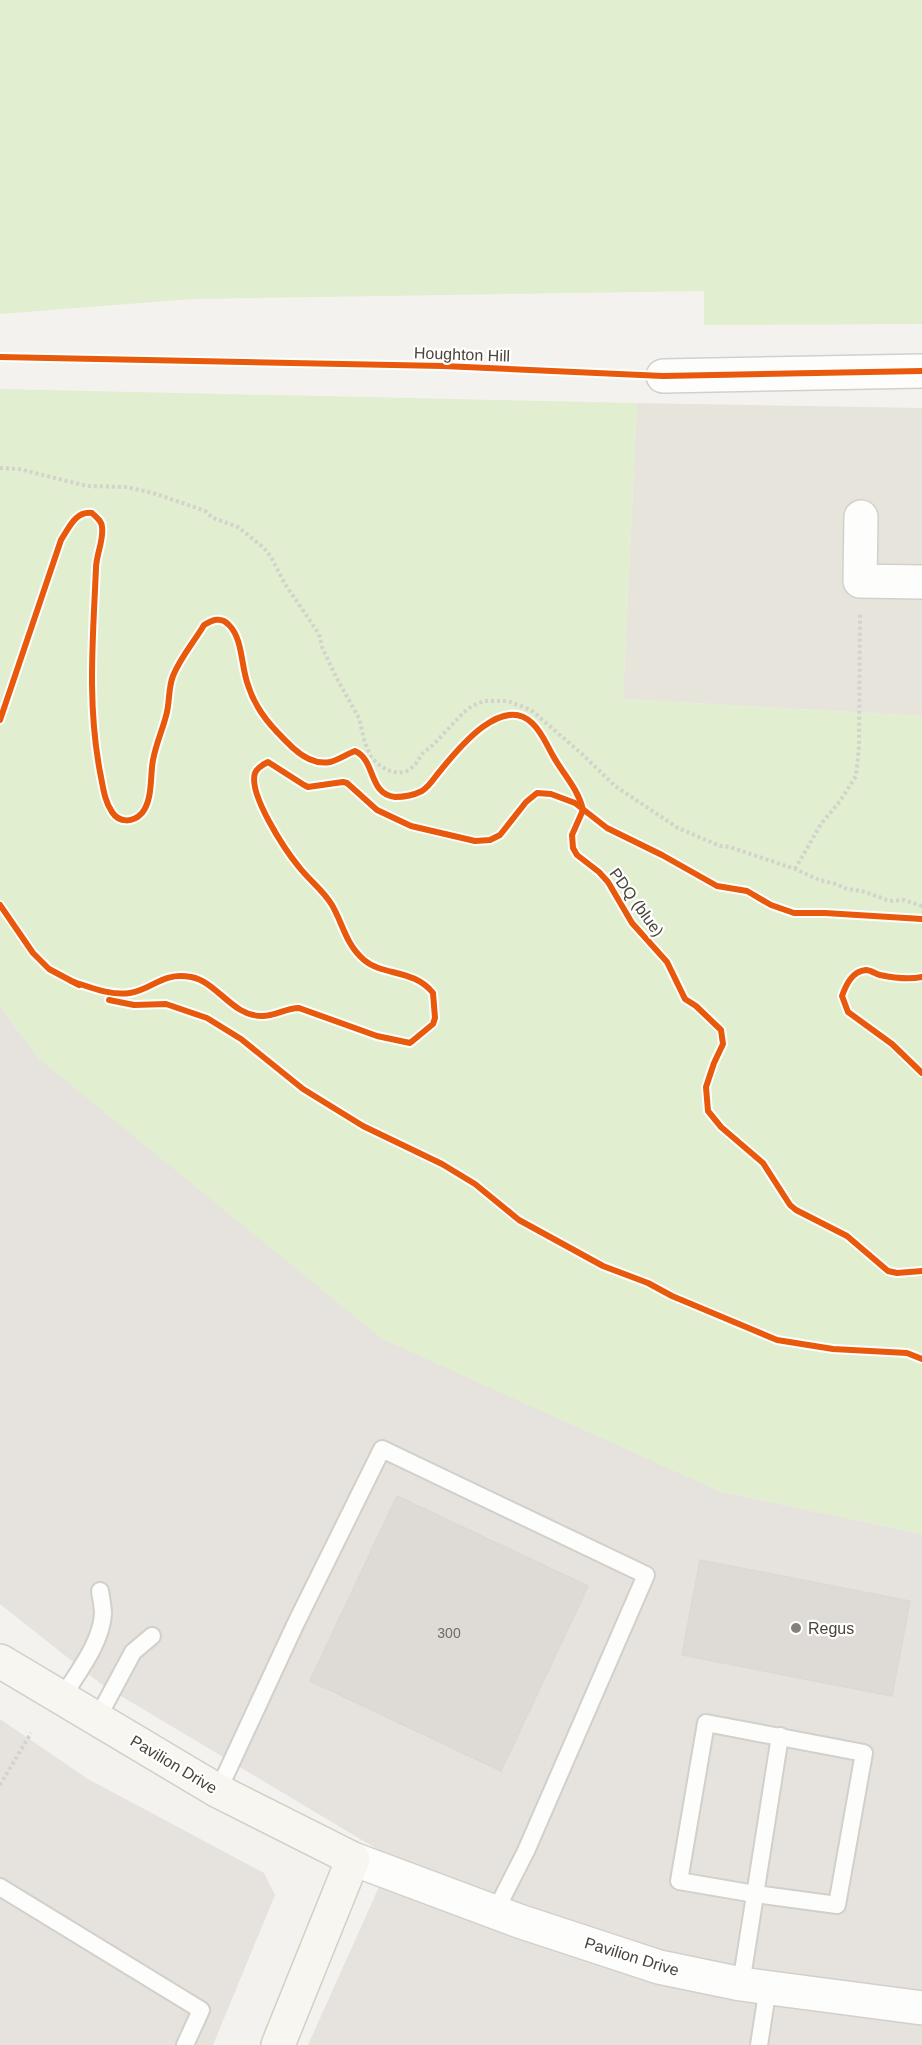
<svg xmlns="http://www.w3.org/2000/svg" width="922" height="2045" font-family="Helvetica,sans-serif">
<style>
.residential{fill:#e7e4dc}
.industrial{fill:#e6e2de}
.green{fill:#e1eecf}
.parking{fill:#e6e3df}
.building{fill:#dedbd6;stroke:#dcd9d4;stroke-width:1.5}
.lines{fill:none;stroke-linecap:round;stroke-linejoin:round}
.lane-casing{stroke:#d2d0cb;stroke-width:20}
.street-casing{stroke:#d2d0cb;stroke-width:36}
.secondary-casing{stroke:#d3cfc5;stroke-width:36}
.path{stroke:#d3d2cc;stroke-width:4;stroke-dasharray:3 3;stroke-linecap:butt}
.lane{stroke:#fdfdfc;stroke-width:16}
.street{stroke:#fdfdfc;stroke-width:33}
.secondary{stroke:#f7f6f1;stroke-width:33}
.cycleway-casing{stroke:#fff;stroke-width:10}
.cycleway{stroke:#e8590c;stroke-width:6}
.poi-dot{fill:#868178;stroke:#fff;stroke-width:2}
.labels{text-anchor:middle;stroke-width:4.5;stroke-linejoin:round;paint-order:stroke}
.number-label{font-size:14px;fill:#706a61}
.street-label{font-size:16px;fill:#4b4439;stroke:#fff}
.poi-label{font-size:16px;fill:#4b4439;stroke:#fff;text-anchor:start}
</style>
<rect width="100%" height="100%" fill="#f4f2ee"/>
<path class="residential" d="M637,403L922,408V716L623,699Z"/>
<path class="industrial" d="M0,1007L39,1059L718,1491L922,1534V2045H308L392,1858L101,1684L0,1604Z"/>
<g class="green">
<path d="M0,0H922V324L704,325V291L192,299L0,314Z"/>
<path d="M0,389L637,403L623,699L922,716V1534L718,1491L382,1339L39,1059L0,1007Z"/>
</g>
<path class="parking" d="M0,1719L88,1779L264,1873L275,1895L213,2045H0Z"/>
<g class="building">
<path d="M397,1496L588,1586L501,1771L310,1681Z"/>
<path d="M700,1560L910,1601L892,1696L682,1655Z"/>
</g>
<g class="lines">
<g class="lane-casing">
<g id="lane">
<path d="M62,1698C77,1673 101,1644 103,1614C103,1606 101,1598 100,1591"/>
<path d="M97,1719L133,1652L152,1636"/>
<path d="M706,1723L864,1753L837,1905L755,1894L679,1881Z"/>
<path d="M218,1791L295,1625L382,1449L646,1575L526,1851L495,1912"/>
<path d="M0,1887L201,2010L185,2045"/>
<path d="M741,1984L780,1736"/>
<path d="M759,2045L768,1987"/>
</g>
</g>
<g class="street-casing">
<g id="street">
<path d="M663,376L922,371"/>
<path d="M861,517L860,581L922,582"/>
<path d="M353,1859L519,1921L659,1967L741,1984L922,2008"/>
</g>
</g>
<g class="secondary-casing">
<path id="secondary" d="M0,1661L218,1791L353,1859L278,2045"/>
</g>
<g class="path">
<path d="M0,468L19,469L87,486L126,487L153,493L194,507L205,511L213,518L238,527L264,548L271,557L285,584L319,634L322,647L336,677L359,718L365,743L371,757L379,765L387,770L398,773L407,771L415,765L422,754L434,744L463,713L472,706L484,701H508L531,710L582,754L615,786L678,828L720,846L730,847L795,869L819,880L836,884L847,889L862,891L890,901L904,900L922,906"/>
<path d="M795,869L821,824L840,801L856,776L859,747L860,613"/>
<path d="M0,1785L31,1733"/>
</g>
<use href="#lane" class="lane"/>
<use href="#street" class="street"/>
<use href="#secondary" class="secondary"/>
<g class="cycleway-casing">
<g id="cycleway">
<path d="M0,357L443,366L663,376L922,371"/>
<path d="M0,720L61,540C69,528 75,511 92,513C96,517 102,521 102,527C104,540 96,555 96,568C93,638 87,703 100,772C103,786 104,800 112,812C119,823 133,823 142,813C153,800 150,775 153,760C156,744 162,731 166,716C170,703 168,688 173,676C180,658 194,642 204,625C212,620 221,616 229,625C243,639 241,667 248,685C256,711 273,729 293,748C303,757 315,765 330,762C338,760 347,754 355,751C376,760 368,794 395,797C404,797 414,795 422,791C430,786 434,778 440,771C458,749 502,694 532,723C541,731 546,743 552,754C562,773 578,788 583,810"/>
<path d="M583,810L572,835L573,848L577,855L599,872L608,882L632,923L667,962L685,999L696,1006L721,1030L723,1044L714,1063L706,1087L708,1111L721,1127L763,1163L790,1205L796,1210L847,1236L888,1271L897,1273L922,1271"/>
<path d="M0,905L33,953L49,969L79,985"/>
<path d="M922,977C908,980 894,978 880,975C875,974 871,970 866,970C852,971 846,985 842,996L848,1012L892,1044L922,1073"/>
<path d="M71,981C90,987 110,996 130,993C154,989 161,972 191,977C218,982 232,1017 263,1016C275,1016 286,1008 299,1008L377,1036L410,1043L433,1024L435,1018L433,993C414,969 383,976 364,960C346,945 343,924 332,905C323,890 309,880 299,867C285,850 248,794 255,773C257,768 264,764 268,762L304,785L308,787L343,782L347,783L377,810L411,826L475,841L490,840L500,835L526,802L537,793L551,794L575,803L607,828L662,855L717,886L747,891L771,905L794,913H825L922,919"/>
<path d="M109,1000L134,1005L166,1004L207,1018L241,1039L303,1089L363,1126L442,1164L475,1184L519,1220L603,1266L648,1283L672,1296L777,1340L833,1349L907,1353L922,1359"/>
</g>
</g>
<use href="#cycleway" class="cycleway"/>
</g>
<circle class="poi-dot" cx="796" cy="1628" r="6"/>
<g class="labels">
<g class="number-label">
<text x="449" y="1638">300</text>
</g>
<g class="street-label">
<text transform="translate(462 354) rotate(2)" y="6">Houghton Hill</text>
<text transform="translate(637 902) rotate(54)" y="6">PDQ (blue)</text>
<text transform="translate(174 1764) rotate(31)" y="6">Pavilion Drive</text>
<text transform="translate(632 1956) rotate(17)" y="6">Pavilion Drive</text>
</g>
<g class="poi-label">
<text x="808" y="1634">Regus</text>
</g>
</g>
</svg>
